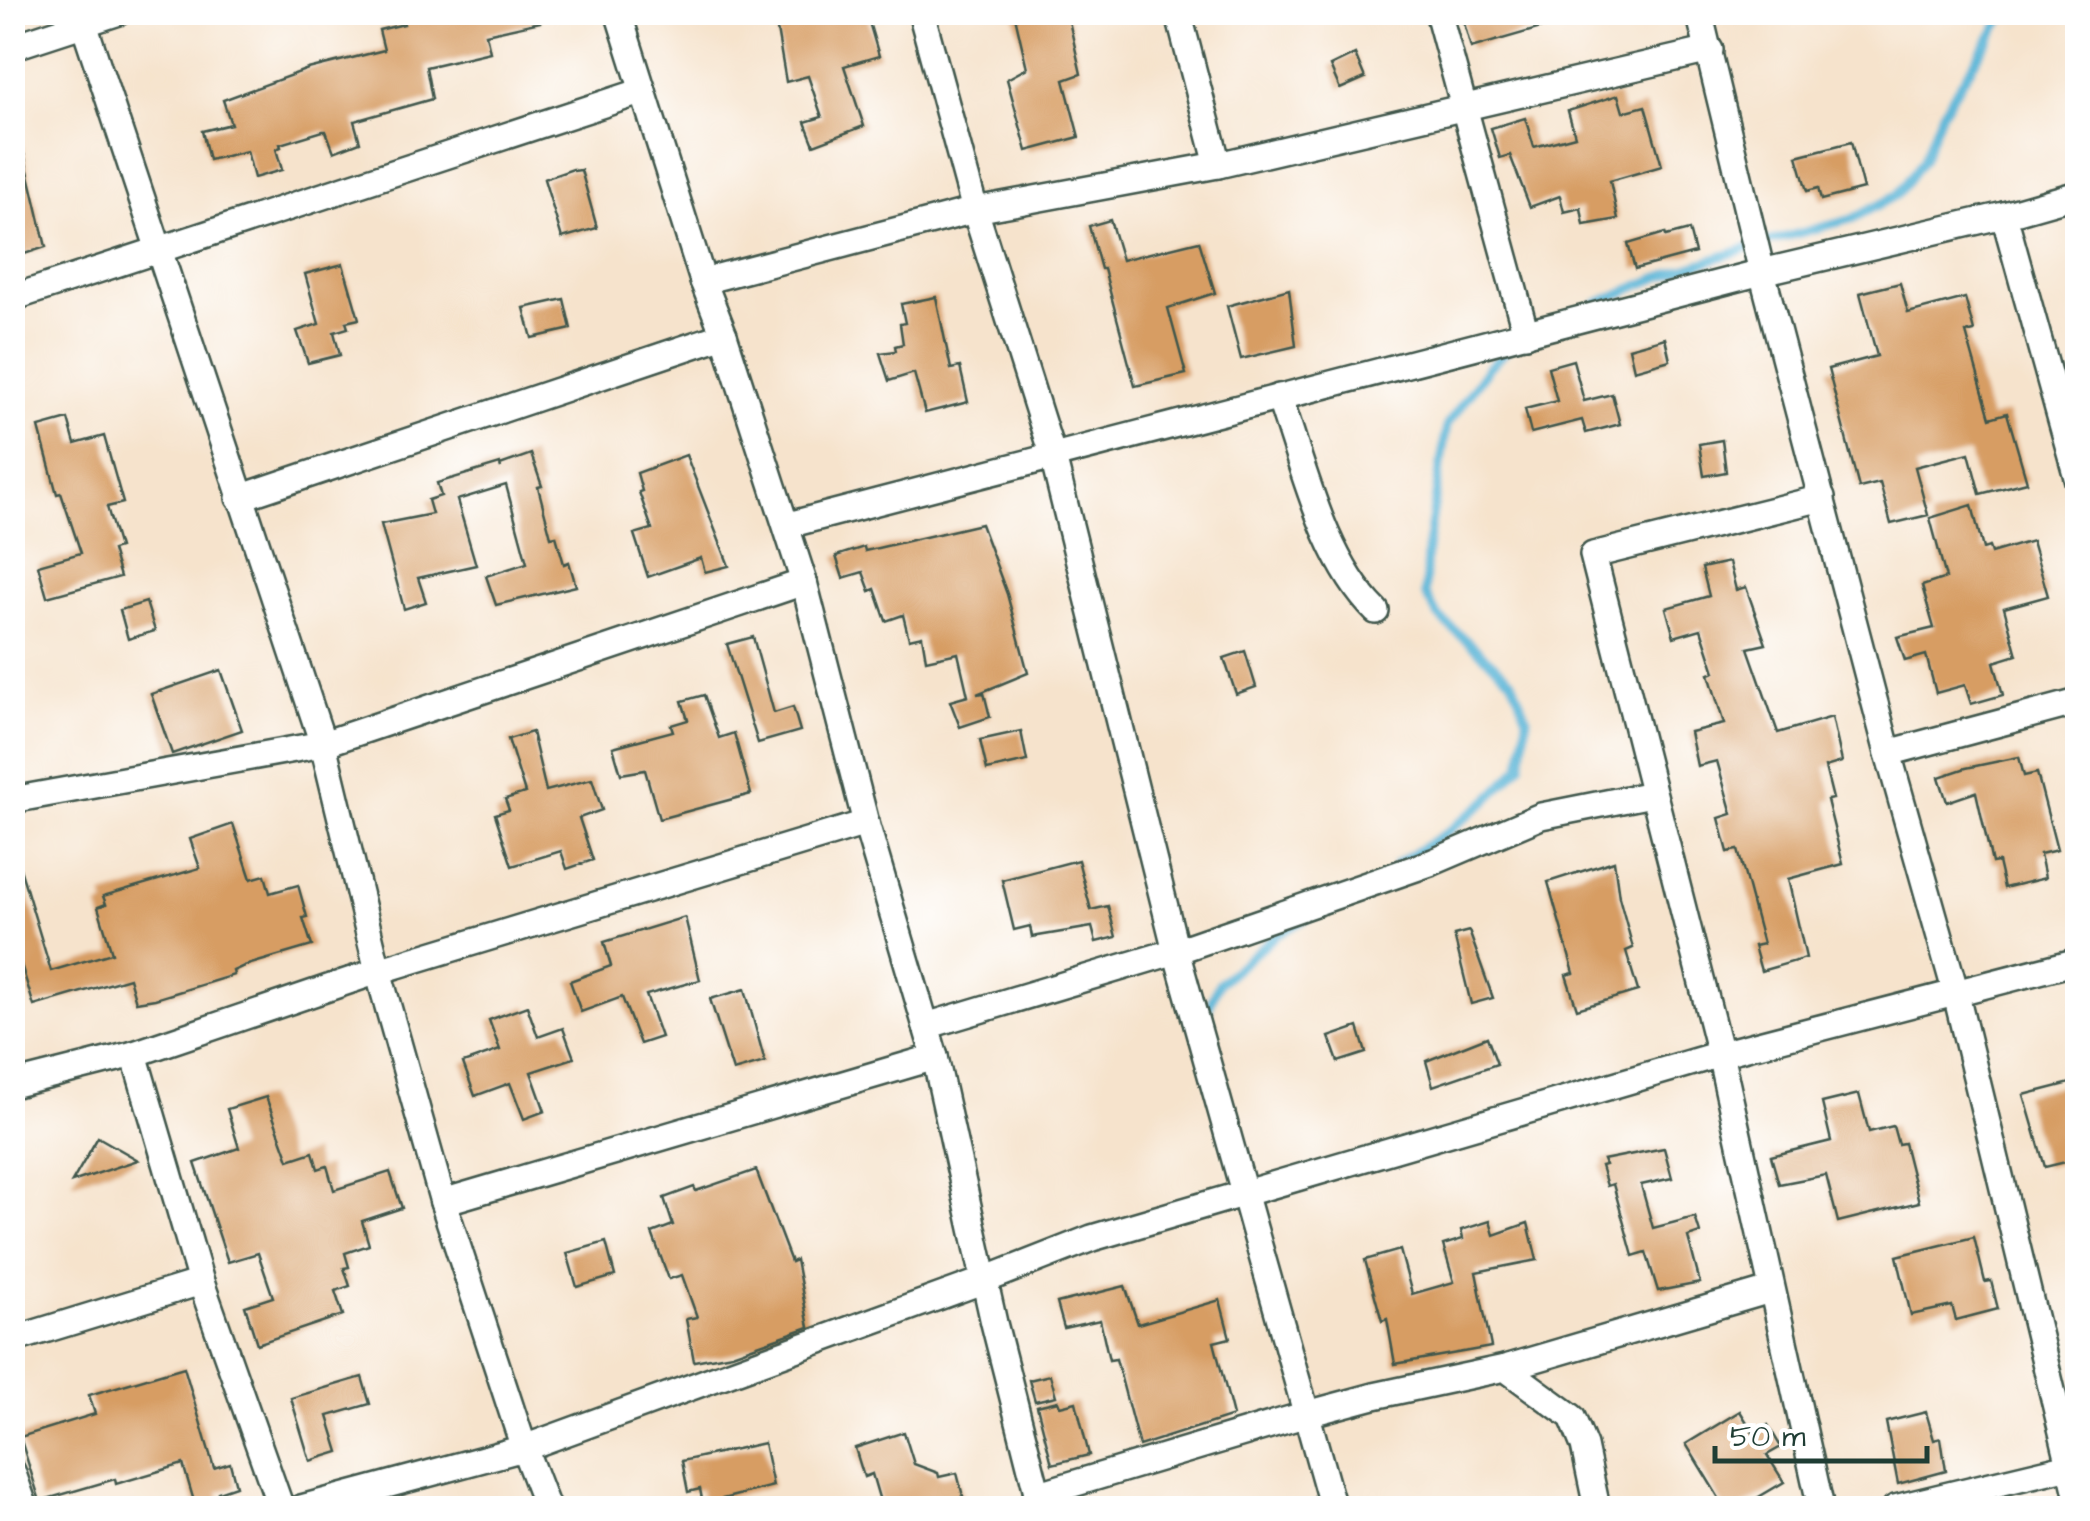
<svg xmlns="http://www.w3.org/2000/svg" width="2090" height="1521" font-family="'Architects Daughter',sans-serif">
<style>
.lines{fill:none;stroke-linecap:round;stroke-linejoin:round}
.stream{stroke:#56b3d5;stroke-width:9}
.building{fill:#d79d64}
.minor-casing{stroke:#3f564b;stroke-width:30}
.minor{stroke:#fff;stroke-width:25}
</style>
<rect width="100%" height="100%" fill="#fff"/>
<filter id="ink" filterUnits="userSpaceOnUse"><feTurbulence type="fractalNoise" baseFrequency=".01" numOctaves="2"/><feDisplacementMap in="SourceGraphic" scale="20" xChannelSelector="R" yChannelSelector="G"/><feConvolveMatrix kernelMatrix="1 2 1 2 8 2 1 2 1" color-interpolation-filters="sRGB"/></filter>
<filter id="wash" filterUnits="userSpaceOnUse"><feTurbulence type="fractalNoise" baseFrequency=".0048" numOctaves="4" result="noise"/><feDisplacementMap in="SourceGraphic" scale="40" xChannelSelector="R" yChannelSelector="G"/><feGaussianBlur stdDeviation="2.25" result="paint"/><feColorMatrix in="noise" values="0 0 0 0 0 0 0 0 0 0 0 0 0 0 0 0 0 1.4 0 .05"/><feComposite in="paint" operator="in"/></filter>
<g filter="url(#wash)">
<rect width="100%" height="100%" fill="#f6e3cc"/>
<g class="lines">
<g class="stream">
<path d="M1596,304L1657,278L1756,245L1852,219L1897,195L1923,160L1942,112L2007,12"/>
<path d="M1396,864L1446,833L1488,800L1521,765L1527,718L1512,680L1438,616L1425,594L1427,550L1447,425L1488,368L1515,343"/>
<path d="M1203,1021L1219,983L1275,936L1310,916"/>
</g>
</g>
<g id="blocks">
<g class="building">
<path d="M401,12H538L540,22L486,34L490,52L426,67L432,99L354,121L360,142L334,152L326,131H323L280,144L281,147L276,149L282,170L254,178L247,151L209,160L202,131L231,124L223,100L308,69L384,50L379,30L404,24Z"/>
<path d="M774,12H832L834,20L866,12L879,56L844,66L864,126L814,145L805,122L822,117L808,76L786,82Z"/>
<path d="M1014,12H1067L1081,74L1064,80L1079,137L1027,151L1007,79L1027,68Z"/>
<path d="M1461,12H1571L1572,19L1471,48Z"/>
<path d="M1355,54L1365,78L1340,89L1330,66Z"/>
<path d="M1618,95L1623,112L1645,106L1662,166L1610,181L1618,219L1584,225L1581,208L1564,212L1560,196L1530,207L1510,155L1500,158L1491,128L1525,118L1534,147L1575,136L1568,111Z"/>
<path d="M21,141L46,247L12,258V142Z"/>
<path d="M1851,142L1863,189L1821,200L1818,188L1807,191L1797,156Z"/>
<path d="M573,169L574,171L581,170L597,228L562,238L544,179Z"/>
<path d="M1110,220L1122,260L1199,241L1215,293L1168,308L1186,374L1135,386L1104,269H1101L1089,226Z"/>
<path d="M1689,230L1695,253L1635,269L1628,244L1665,233L1666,236Z"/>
<path d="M343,264L359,319L346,322L348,328L334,332L340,355L308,363L297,331L319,324L305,274Z"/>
<path d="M1900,283L1908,313L1965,298L1974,331L1966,333L1990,418L2007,413L2027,482L1980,494L1969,453L1915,467L1928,515L1891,524L1880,483L1859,488L1828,369L1877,356L1860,293Z"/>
<path d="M1289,289L1296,346L1241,359L1227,306Z"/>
<path d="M936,297L951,369L960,367L968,402L925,413L914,373L889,381L880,353L896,351L895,346L903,344L900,324L905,323L901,304Z"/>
<path d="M564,299L571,329L532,338L524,308Z"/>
<path d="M1665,338L1670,360L1634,370L1629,348Z"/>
<path d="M1573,360L1584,401L1612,394L1620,424L1586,433L1582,420L1531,433L1525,409L1557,401L1548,367Z"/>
<path d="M68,419L75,444L104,436L123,503L107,507L119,548L112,550L120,577L47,597L38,565L81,553L61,493L57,494L39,427Z"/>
<path d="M1722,440L1726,472L1704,476L1699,444Z"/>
<path d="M531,454L542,486L538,487L551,537L556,536L564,564L569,562L576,586L496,605L486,576L527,563L506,485L457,500L476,565L418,578L426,602L404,609L381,524L432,514L428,500L441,496L437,483L500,464L501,468L500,465Z"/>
<path d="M686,455L729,566L705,572L701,558L648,577L634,534L652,529L639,492L642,491L637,473Z"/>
<path d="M1972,505L1983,549L1989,547L1991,553L2032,541L2048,596L2004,608L2017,655L1994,662L2003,695L1971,704L1965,685L1936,693L1926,655L1905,661L1897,637L1934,628L1922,586L1946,578L1930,518Z"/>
<path d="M981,524L1007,594L1028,673L977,694L984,693L990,717L960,727L950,701L968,696L958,653L926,660L922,636L909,639L903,615L886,621L875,589L870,591L863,572L843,578L836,556L864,547L865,551Z"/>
<path d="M1729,562L1736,590L1746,587L1766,644L1748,648L1778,733L1832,717L1842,762L1825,767L1833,799L1827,800L1843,864L1788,879L1806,958L1761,971L1754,946L1763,944L1738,850L1728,852L1719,818L1732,814L1717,761L1697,766L1690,732L1724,724L1709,674L1715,672L1701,629L1674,637L1666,608L1709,596L1702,568Z"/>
<path d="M146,602L155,631L128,639L120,610Z"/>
<path d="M753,637L774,713L793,707L800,731L758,743L727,644Z"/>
<path d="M1245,651L1256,687L1236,694L1224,658Z"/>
<path d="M221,670L242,730L172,754L151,694Z"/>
<path d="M704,695L719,738L734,733L751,794L659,819L645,770L621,774L613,747L673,731L671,725L688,720L682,701Z"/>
<path d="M1021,731L1027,761L987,770L980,740Z"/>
<path d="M532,732L546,791L592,779L602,810L579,818L593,860L567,869L561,851L512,866L495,814L509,810L505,799L525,793L508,739Z"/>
<path d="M2019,757L2024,776L2037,773L2057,850L2040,854L2045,878L2004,888L1998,862L1992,863L1976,792L1947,802L1939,777L1966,768Z"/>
<path d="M233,824L251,879L265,875L270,893L298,885L307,917L303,918L312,946L244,966L233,971L234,975L155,999L136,1002L129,978L34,1006L12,935V866L19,865L51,971L112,953L98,907L106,904L103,896L200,868L190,839Z"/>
<path d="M1078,860L1091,910L1108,906L1116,937L1096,942L1092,927L1032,937L1030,926L1014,930L1002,880Z"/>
<path d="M1614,861L1619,897L1633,948L1626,951L1638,991L1577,1009L1566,975L1574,973L1548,882Z"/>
<path d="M685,917L700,980L646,995L661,1037L640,1044L622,997L581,1012L570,981L611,966L604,942Z"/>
<path d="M1469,931L1493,998L1471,1004L1454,935Z"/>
<path d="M745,989L765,1062L733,1071L710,999Z"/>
<path d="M527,1006L538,1037L563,1028L574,1058L531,1072L545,1111L524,1119L510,1083L475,1096L463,1063L500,1050L489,1020Z"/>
<path d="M1358,1027L1366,1053L1338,1062L1329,1037Z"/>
<path d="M1487,1037L1497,1064L1433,1086L1426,1061Z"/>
<path d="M2078,1081V1159L2045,1167L2024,1095Z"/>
<path d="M1859,1094L1869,1132L1893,1126L1898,1144L1904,1143L1919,1202L1838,1222L1826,1175L1779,1184L1771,1156L1831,1141L1822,1103Z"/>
<path d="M266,1097L289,1160L313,1152L318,1169L327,1166L334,1190L390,1172L402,1208L362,1221L369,1245L345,1253L349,1267L344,1268L350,1286L335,1291L343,1315L257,1344L245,1306L273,1297L258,1253L228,1262L195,1163L239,1148L227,1109Z"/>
<path d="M98,1137L138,1160L72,1182Z"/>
<path d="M1664,1148L1672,1178L1641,1185L1653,1228L1695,1217L1700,1233L1688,1237L1700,1283L1658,1291L1646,1252L1633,1256L1613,1184L1607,1186L1601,1166L1605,1165L1603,1160Z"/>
<path d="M756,1170L791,1262L796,1260L809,1327L732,1354L694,1361L686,1319L697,1317L682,1275L669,1279L652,1233L673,1225L664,1198L694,1187L696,1191Z"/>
<path d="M1490,1221L1494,1235L1528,1223L1537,1260L1476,1272L1491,1347L1395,1364L1387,1319L1382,1321L1365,1260L1400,1250L1412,1294L1454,1282L1443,1245L1463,1239L1461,1230Z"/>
<path d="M1974,1237L1985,1282L1991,1281L1998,1309L1956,1320L1952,1306L1911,1315L1897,1256Z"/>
<path d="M606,1242L615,1276L577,1287L567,1253Z"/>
<path d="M1125,1286L1138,1324L1220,1300L1230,1338L1214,1342L1233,1416L1139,1446L1116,1359L1109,1360L1100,1320L1064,1328L1057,1303Z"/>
<path d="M184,1367L214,1468L230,1463L236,1486L218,1492L222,1508H196L183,1464L116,1484L115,1479L40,1501L20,1437L95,1414L89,1395Z"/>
<path d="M1050,1375L1056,1396L1035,1401L1029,1380Z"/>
<path d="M362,1377L370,1404L328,1416L339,1452L310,1461L291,1398Z"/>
<path d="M1058,1401L1060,1406L1076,1402L1089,1455L1052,1464L1037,1406Z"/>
<path d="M1740,1411L1754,1434L1768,1425L1781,1447L1767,1455L1784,1482L1740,1508H1725L1686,1444Z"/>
<path d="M1926,1412L1934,1440L1941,1438L1946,1471L1898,1484L1886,1422Z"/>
<path d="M904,1432L914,1464L938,1473L939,1477L957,1473L966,1508H882L872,1474L864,1477L855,1448Z"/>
<path d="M764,1443L773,1486L703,1504L700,1489L688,1492L682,1461Z"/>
</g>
</g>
</g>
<g filter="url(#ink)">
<use href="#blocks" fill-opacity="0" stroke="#3f564b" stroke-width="2.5"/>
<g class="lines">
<g class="minor-casing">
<g id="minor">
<path d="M80,12L323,744L378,971L443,1202L524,1448L547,1508"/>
<path d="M618,12L703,281L724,335L804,582L866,823L935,1057L994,1323L1041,1508"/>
<path d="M921,12L975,210L1053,457L1176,951L1333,1508"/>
<path d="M1178,12L1218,165"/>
<path d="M1438,12L1526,334"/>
<path d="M1699,12L1762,272L1888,753L1955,990L2078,1498"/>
<path d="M12,47L119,12"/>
<path d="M2004,215L2078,481"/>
<path d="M703,281L975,210L1218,165L1710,50"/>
<path d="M12,298L643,91"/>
<path d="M1279,397C1303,465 1324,560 1376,611"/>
<path d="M239,498L724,335"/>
<path d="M788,525L1762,272L2004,215L2078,194"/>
<path d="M1888,753L2078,702"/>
<path d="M12,800L323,744L804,582"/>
<path d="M926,1026L1176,951L1433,862L1541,816L1652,794"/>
<path d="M134,1054L201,1282L281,1508"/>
<path d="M12,1085L134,1054L378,971L866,823"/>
<path d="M443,1202L935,1057"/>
<path d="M12,1340L201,1282"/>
<path d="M1505,1368L1572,1417L1584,1446L1597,1508"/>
<path d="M12,1471L25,1508"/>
<path d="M1036,1495L1307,1414L1374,1396L1505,1368L1770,1290"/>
<path d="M301,1508L524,1448L985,1280L1092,1238L1720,1054L2078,961"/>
<path d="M1821,1508L1720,1054L1593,555L1822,498"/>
<path d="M1895,1508L2078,1464"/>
</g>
</g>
<use href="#minor" class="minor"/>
</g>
</g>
<rect width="2090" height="1521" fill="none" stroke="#fff" stroke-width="50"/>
<path d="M1715 1446v15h212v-15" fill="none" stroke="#1f3d34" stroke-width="5"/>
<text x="1730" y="1446" font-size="30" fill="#1f3d34" stroke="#ffffff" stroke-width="8" paint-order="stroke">50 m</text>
</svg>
